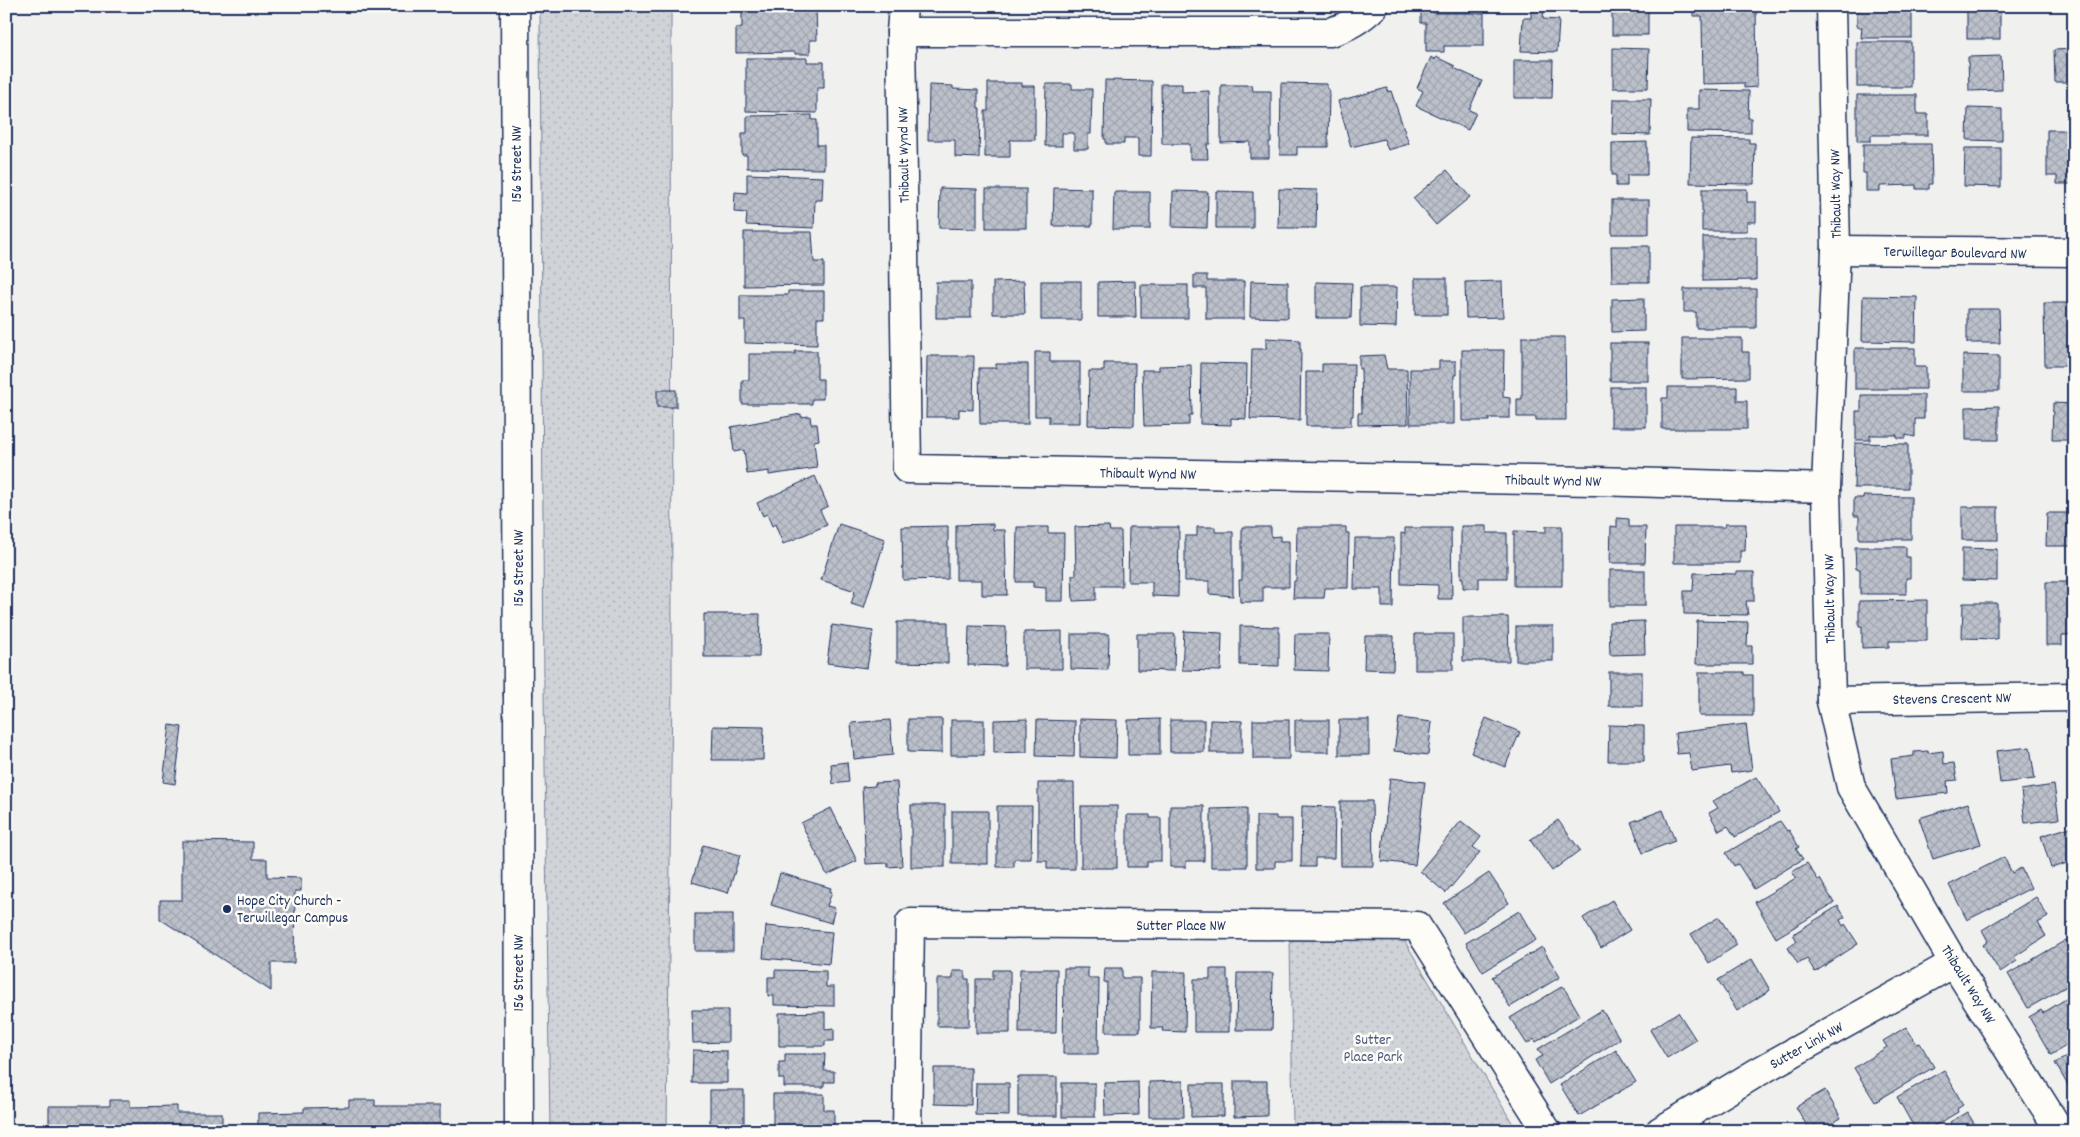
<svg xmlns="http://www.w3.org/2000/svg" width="2080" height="1137" font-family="Dekko,sans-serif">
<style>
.park{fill:url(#park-dots);stroke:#76819b}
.building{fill:url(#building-cross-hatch);stroke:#1b2f5e}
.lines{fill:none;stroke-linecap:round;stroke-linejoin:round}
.minor-casing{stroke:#1b2f5e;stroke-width:31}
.tertiary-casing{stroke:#1b2f5e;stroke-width:31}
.minor{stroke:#fdfcf7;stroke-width:28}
.tertiary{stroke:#fdfcf7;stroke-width:28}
.poi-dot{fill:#1b2f5e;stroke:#fdfcf7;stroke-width:2}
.labels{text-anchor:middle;stroke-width:5;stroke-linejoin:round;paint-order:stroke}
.street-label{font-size:15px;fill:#1b2f5e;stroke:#fdfcf7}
.poi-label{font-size:15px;fill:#1b2f5e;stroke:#fdfcf7;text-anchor:start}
.park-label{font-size:15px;fill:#48587c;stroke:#fdfcf7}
</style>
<defs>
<pattern id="park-dots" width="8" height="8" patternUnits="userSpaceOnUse" patternTransform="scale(1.25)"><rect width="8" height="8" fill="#d0d3d8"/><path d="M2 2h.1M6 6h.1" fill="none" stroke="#b2b5bc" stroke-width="1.8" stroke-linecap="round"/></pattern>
<pattern id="building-cross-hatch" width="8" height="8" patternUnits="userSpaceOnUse" patternTransform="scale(1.25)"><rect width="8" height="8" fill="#bbc0ca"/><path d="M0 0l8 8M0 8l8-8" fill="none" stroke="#a0a5b0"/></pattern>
</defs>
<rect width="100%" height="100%" fill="#f0f0ee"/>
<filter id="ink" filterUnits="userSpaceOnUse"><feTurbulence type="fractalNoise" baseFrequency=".02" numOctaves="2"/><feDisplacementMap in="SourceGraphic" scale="10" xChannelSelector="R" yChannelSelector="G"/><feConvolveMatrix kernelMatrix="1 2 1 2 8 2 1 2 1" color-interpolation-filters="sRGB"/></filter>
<g filter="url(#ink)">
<g class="park">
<path d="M540,6H671L672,685L667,1131H550L544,693Z"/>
<path d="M1290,940H1404L1517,1131H1316L1315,1126L1293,1124Z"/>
</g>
<g class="building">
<path d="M816,6L817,40H810V54H795V52L736,53V28H742V7Z"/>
<path d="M1531,6H1544L1543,19L1559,20L1557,52L1521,51L1523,18H1531Z"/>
<rect x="1612" y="6" width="36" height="29"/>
<path d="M1693,6H1756L1757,87L1744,88V83L1703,84L1702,16H1693Z"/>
<path d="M1857,6H1912V38H1861L1862,27H1857Z"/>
<path d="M1421,10H1434V13H1484V46H1444V52H1426V23H1421Z"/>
<rect x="1967" y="10" width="33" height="29"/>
<rect x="1857" y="42" width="54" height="45"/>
<path d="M1613,48L1649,49L1648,88H1613Z"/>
<path d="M2074,49V82H2055L2054,50Z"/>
<path d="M2001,56L2002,90L1969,91L1968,57Z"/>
<path d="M1431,57L1435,60L1436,57L1455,66L1454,68L1482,81L1469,110L1476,113L1468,130L1416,106L1423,91L1417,88Z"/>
<path d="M746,58H807V62H824V88H817V113L746,111Z"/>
<path d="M1514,60H1553L1552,98H1514Z"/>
<path d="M1105,80L1152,81L1151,156H1138V138H1124V144H1106V139H1104Z"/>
<path d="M988,83H1022V86H1035V140H1010V157H985V111H988Z"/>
<path d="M1281,83L1327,84V89H1329L1328,147H1297V155H1280Z"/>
<path d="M1046,84H1072V89H1092L1091,134H1088V149H1074V133H1062V146H1045Z"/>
<path d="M1161,84H1182V92L1209,91L1210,144H1207L1208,159H1190V144H1162Z"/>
<path d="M929,85L953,86V89L978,90V108H980L979,158L955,157V140H928Z"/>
<path d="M1221,85H1252L1253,91H1271V142H1269V158H1250V142L1221,143Z"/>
<path d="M1387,88L1388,92L1391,91L1409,144L1388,150L1384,139L1351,147L1338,101Z"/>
<path d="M1699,90L1749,91L1748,118H1751V133L1687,132V109H1699Z"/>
<path d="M1857,95H1917V114H1928V135H1871V141H1857Z"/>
<path d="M1613,99H1651L1650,135L1612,134Z"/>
<path d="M1968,108L2002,109V141L1967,140Z"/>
<path d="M812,115V120H817V145H824V169L747,168V155H742V133H747V116Z"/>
<path d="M2047,130H2074V184H2057V176H2047Z"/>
<path d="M1691,138L1749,139V143H1755L1754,184L1690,183Z"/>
<path d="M1647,142V175H1627V186H1616V175H1612V143Z"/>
<path d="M1863,144H1931L1932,184H1929V189H1916V185L1880,186V191H1866V173H1863Z"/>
<path d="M1965,148H2001V187L1964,186Z"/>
<path d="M1447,170L1470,197L1436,225L1413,198Z"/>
<path d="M747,174L823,177L822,200H815L814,228L746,225L747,213L734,212L735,192L747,193Z"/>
<path d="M940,188L977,189V229L939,228Z"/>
<path d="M1054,188L1092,189V226H1053Z"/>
<rect x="986" y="189" width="40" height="39"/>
<path d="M1279,189L1317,190L1316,228H1278Z"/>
<path d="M1702,189H1747V202H1756V222H1747V231H1702Z"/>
<path d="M1173,191L1208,192L1207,228L1172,227Z"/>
<path d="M1216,191L1253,192V228H1216Z"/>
<path d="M1114,192H1150V229H1113Z"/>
<rect x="1612" y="200" width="37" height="34"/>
<path d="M744,232H812L814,262H824V285L744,286Z"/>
<path d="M1703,237H1756V280L1703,281Z"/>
<path d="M1611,246H1649V282H1612Z"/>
<path d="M1194,275H1207V281H1244V319H1206V288H1194Z"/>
<rect x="1415" y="278" width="32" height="37"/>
<path d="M1024,281L1025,314H993V282Z"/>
<rect x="1041" y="281" width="40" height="39"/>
<path d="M1135,281L1136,317H1098V282Z"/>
<path d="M1251,281L1288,282V318L1250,317Z"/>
<path d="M1502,281L1503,317L1466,318L1465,282Z"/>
<rect x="936" y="282" width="35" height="36"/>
<path d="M1316,282L1352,283L1351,318H1316Z"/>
<rect x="1141" y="285" width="47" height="33"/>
<path d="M1360,287H1397L1396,327L1360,326Z"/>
<path d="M1684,289H1756V328H1696V312H1684Z"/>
<path d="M788,291H824V318H817V345L745,343V321H740V295H788Z"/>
<path d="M1863,296L1917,297L1916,342L1862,341Z"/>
<path d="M1644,298V331L1612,332V299Z"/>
<path d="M2044,303H2074V366H2045Z"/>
<path d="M1967,309H1999L2000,343H1967Z"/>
<path d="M1522,337H1565L1566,420H1536V417H1517V399H1522Z"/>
<path d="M1266,338L1300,340V349H1301L1300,420L1250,419L1252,349H1266Z"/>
<path d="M1682,338H1742V352H1749V378L1682,379Z"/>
<rect x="1610" y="343" width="38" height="38"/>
<path d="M1855,348H1915V367H1926V389H1855Z"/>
<path d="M1462,350H1504L1503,397L1510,398V418H1489V421H1462Z"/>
<path d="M795,351H817V379H823V399H812V404H742V380H749V354H795Z"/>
<path d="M1035,352H1050V362H1080V423H1049V416H1035Z"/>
<path d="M1384,355L1387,369H1407L1408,424L1358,425V413H1362L1361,369H1359V356Z"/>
<path d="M1963,355L1999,356V391H1963Z"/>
<path d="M927,356H974L973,410L959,409V417H926Z"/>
<path d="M1439,361H1456V375H1454V424H1410V369H1439Z"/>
<path d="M1104,363H1135L1134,426L1088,425L1089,371H1104Z"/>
<path d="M1201,363L1247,364L1246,419L1231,418V425L1200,424Z"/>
<path d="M996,364H1028V424H980L979,368H996Z"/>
<path d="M1322,364H1354L1353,416H1351V426H1306V372H1322Z"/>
<path d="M1191,365L1192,415H1189V425L1144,426L1142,370H1159V366Z"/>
<rect x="1611" y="387" width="35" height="40"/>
<path d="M1668,387H1737V401H1747V429H1662V398H1668Z"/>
<rect x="657" y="390" width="19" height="17"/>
<path d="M1861,395H1924V419H1915V437L1906,435V438H1897V435H1870V440H1856V411H1861Z"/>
<path d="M2053,403L2074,404V440H2052Z"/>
<path d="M1999,406V440H1966V407Z"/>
<path d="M801,414V417L810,416L811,424H817L819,440L814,441L817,468L769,475V471L747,474L744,450L734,452L731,427Z"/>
<path d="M1855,443L1908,444V488H1854Z"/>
<path d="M815,476L828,506L820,510L827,525L783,544L775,524L772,526L767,514L763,516L757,503Z"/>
<path d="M1863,496L1911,497V539H1859V516H1854V498H1863Z"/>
<rect x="1962" y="507" width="36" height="33"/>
<path d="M2047,513H2074V546H2046Z"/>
<path d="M1617,518L1629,519V527H1646L1645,563H1610L1611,526L1617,527Z"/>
<path d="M839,524L885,539L864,608L851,604L855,591L821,580Z"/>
<path d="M993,524V530H1005L1007,595H982V580H956V525Z"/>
<path d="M1725,524H1746L1745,551H1740V563H1674V527H1725Z"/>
<path d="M948,526V579L903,580L902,527Z"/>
<path d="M1109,526L1110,531H1121L1122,586H1096V600L1073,601L1072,575H1076L1075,527Z"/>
<path d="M1461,526H1487V533H1507V578H1479V588H1463V578H1461Z"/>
<path d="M1546,526H1562V586H1514V531L1546,532Z"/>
<path d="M1017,527H1048V533H1064L1063,601H1046V588L1033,587V582H1016Z"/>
<path d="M1129,527H1179L1178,597L1152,596V582H1128Z"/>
<path d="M1197,527H1215V532H1233V596L1209,594V581H1185V536H1197Z"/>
<path d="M1242,527H1271V537L1280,536V541H1289V587H1263V602H1240L1239,580H1242Z"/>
<path d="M1297,527H1346V533H1349L1348,588H1325L1324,598H1293L1294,581H1296Z"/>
<path d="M1405,528H1451L1452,599H1438V585L1401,584V533L1405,534Z"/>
<path d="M1355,538H1394L1393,607H1382V589H1354Z"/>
<path d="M1855,547H1906V557H1910V578H1906V594H1860V569H1856Z"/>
<path d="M1962,548L1997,549V581L1962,580Z"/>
<rect x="1610" y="570" width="35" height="36"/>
<path d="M1736,572H1754V601H1746L1748,615L1684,614V591H1693L1694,573L1736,574Z"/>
<path d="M2046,582H2074V635H2062V645H2046Z"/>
<path d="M1927,600V641H1889V647L1862,648V626H1859V601Z"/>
<path d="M1963,603H1997V639L1962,638Z"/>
<path d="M704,614H760L759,657H704Z"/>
<path d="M1463,617H1508L1509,661H1463Z"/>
<path d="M1644,621L1645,654L1610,655L1609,622Z"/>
<path d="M1697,621L1748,622L1747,646H1752V664H1696Z"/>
<path d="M897,622H948V663L897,662Z"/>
<path d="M832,625L873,631L867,668L827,663Z"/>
<path d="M969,626L1006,627L1005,666L968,665Z"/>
<path d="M1240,626L1279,627V666L1240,665Z"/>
<rect x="1516" y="626" width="37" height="35"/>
<path d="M1062,631V669H1024V632Z"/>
<path d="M1184,631L1222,633L1221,671L1182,670Z"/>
<path d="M1071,634H1109L1108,670L1071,669Z"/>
<path d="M1137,634H1175L1174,671L1137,670Z"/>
<path d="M1295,634H1329L1328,671L1294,670Z"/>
<rect x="1415" y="634" width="38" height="36"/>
<path d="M1365,636H1394L1393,670L1364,669Z"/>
<rect x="1609" y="672" width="33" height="34"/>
<path d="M1699,672H1744V675H1753V716H1699Z"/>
<path d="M1399,718L1432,722L1428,755L1394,751Z"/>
<path d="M1486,718L1520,732L1505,767L1471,753Z"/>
<path d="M908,719H942V753L908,752Z"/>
<path d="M1027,719V752L994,753V720Z"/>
<path d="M1080,719L1117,720L1116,758L1080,757Z"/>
<path d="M1160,719V755H1128V720Z"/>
<path d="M890,720L893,755L854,759L851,723Z"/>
<rect x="951" y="720" width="33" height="35"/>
<path d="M1037,720L1075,721L1074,757L1036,756Z"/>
<rect x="1170" y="720" width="34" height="32"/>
<path d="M1210,720L1242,721V753H1210Z"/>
<rect x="1253" y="720" width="36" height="39"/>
<rect x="1295" y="720" width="34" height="32"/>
<rect x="1339" y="720" width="30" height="35"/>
<path d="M1746,724L1752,770L1731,773L1730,766L1692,771L1689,753L1677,754L1675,733Z"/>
<path d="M170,725L182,727L175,784L163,782Z"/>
<path d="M1609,725L1644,726V761H1608Z"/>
<path d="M713,726L764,727L763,760H712Z"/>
<path d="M2030,747L2035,779L2000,783L1996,751Z"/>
<path d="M1928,751V753L1943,751L1944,764L1954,763L1957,780L1947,781L1948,793L1896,799L1891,759L1914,756V752Z"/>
<path d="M847,762L849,782L833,784L831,764Z"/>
<path d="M1756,777L1779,812L1735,837L1728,826L1719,831L1709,813L1718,808L1713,801Z"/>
<path d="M1390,778L1425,782L1415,865L1381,861Z"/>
<path d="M897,782L902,866L888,867V863L866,864L862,787L875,786V783Z"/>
<path d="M1038,783H1074L1075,869H1047V861H1038Z"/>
<path d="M2054,785L2059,819L2025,823L2021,790Z"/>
<path d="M1340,801H1372L1373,866H1341Z"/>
<path d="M1968,803L1981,844L1933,859L1919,818Z"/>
<rect x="911" y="805" width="34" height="62"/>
<path d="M997,806H1032L1031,859H1014V867H997Z"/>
<rect x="1081" y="806" width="36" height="62"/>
<path d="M1170,806H1204V861H1186V867H1170Z"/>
<path d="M1302,806L1335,807L1334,858H1315V867H1301Z"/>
<path d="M831,808L857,861L827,875L801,823Z"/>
<path d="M1247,808V867H1211V809Z"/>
<path d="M1663,810L1675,841L1643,853L1631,822Z"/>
<rect x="952" y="811" width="36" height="53"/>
<path d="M1127,815H1150V818H1161V861H1147V867H1127Z"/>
<path d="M1256,816H1276V819H1292V861H1275V868H1256Z"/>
<path d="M1558,820L1580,850L1552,871L1530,840Z"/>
<path d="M1461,821L1481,837L1473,847L1480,852L1446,893L1420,871Z"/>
<path d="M1780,821L1787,831L1789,830L1799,847L1796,849L1803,859L1754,889L1738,864L1734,866L1726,853Z"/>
<path d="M2074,826V861L2051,868L2041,836Z"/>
<path d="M182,841L253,842V859H267V877L301,878V891H295L294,963H271V991L160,919V900H182Z"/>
<path d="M703,845L740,855L728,893L692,882Z"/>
<path d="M2004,857L2012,873L2021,868L2031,888L1967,920L1949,885Z"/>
<path d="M1807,863L1818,880L1820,879L1834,903L1776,938L1755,902L1796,878L1792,872Z"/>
<path d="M2074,872V886L2068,876Z"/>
<path d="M780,873L831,888L830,891L832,892L827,906L835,908L831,923L771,905Z"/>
<path d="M1489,873L1509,903L1464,933L1444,903Z"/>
<path d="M2036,897L2048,917L2038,923L2046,936L2014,957L2017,961L2000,972L1983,945L1988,941L1982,930Z"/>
<path d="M1612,900L1630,930L1601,948L1583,918Z"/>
<path d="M1838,906L1845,917L1840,920L1843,926L1845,924L1858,944L1815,972L1807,959L1798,964L1788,948L1797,941L1793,934Z"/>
<path d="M1519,911L1536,940L1483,972L1466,943Z"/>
<rect x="695" y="914" width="38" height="37"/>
<path d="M1719,917L1737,945L1709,963L1691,934Z"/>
<path d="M766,926L832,932L829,964L763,958Z"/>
<path d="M2066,940L2074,952V982L2028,1008L2008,974Z"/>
<path d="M1542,947L1560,977L1510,1007L1492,977Z"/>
<path d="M1752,959L1770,990L1737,1011L1718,980Z"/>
<path d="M1064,968H1088V978H1099L1098,1054H1063Z"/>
<path d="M1105,968H1122V978H1140V1032H1106L1107,982H1104Z"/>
<path d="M1020,969H1057L1056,1033H1019Z"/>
<path d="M1210,969H1227V980H1229V1032H1194V979H1210Z"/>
<path d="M775,970L826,971V987H834V1006L774,1005V996H768V977H775Z"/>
<path d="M993,970H1010V1033H976V979H993Z"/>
<path d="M953,971H965V979H969V1026H937V979H953Z"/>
<path d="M1152,972H1186L1185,1032L1162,1031L1163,1028H1151Z"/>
<path d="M1237,973H1273L1272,1030H1236Z"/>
<path d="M1563,986L1580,1015L1536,1042L1534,1039L1527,1044L1510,1018Z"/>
<path d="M2074,994V1041L2051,1055L2029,1017L2041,1010L2043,1013Z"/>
<path d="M692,1010H728V1042L693,1043Z"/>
<path d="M1602,1010L1620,1039L1549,1084L1535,1060L1543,1056L1538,1049Z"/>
<path d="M825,1012V1029L834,1028V1041H825V1046H779V1013Z"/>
<path d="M1678,1012L1696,1040L1667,1058L1650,1030Z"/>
<path d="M1906,1027L1917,1044L1920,1043L1934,1067L1875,1102L1854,1068L1887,1047L1883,1041Z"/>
<path d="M693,1050L727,1051V1083H692Z"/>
<path d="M1616,1050L1636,1082L1579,1116L1560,1085Z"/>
<path d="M2074,1053V1096L2055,1063Z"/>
<path d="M785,1054H825L824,1071H834V1082H824V1087H784V1079H779V1062H785Z"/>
<path d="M934,1068H971V1105L934,1104Z"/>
<path d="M1944,1070L1963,1105L1957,1109L1958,1112L1926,1131H1916L1897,1097Z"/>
<rect x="1018" y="1077" width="39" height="39"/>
<path d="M1183,1081L1184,1117H1149V1082Z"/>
<path d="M1234,1081H1267V1116L1234,1117Z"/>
<path d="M1138,1082L1139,1115L1105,1116L1104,1083Z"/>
<path d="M976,1083H1009V1116L975,1115Z"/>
<rect x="1062" y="1083" width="33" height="34"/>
<path d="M1191,1084H1224V1116L1191,1117Z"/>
<path d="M710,1090H744V1124L710,1125Z"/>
<path d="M1825,1090L1841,1118L1819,1131H1810L1796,1107Z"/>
<path d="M773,1094H824V1110H834V1124L823,1125V1127H773Z"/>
<path d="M110,1100H130V1107L177,1106V1113H222V1131H49V1106H110Z"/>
<path d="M349,1100H375V1106H440V1131H258V1113L304,1112V1108L349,1107Z"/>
<path d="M1967,1112L1979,1131H1953L1955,1130L1950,1122Z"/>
</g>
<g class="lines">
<g class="minor-casing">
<g id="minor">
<path d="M515,6L518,694"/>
<path d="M1374,6C1361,19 1348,27 1330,32H901L907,469L1595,481L1826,488"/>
<path d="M1831,6L1836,250L1826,488L1831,701L1851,787L1954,963L2060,1131"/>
<path d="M901,32L903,6"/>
<path d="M1836,250L2074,252"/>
<path d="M1831,701L2074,697"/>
<path d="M907,1131L910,923L1417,926L1547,1131"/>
<path d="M1660,1131L1758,1072L1954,963"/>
</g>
</g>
<g class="tertiary-casing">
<path id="tertiary" d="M518,694L519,1131"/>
</g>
<use href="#minor" class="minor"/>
<use href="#tertiary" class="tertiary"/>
</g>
</g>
<circle class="poi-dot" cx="227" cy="909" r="5"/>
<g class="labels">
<g class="street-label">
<text transform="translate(903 155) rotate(-91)" y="5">Thibault Wynd NW</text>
<text transform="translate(516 164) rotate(-90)" y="5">156 Street NW</text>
<text transform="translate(1835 194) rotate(-91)" y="5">Thibault Way NW</text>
<text transform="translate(1955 252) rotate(1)" y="5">Terwillegar Boulevard NW</text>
<text transform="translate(1148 473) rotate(1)" y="5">Thibault Wynd NW</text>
<text transform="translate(1553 480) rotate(1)" y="5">Thibault Wynd NW</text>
<text transform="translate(518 568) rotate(-90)" y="5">156 Street NW</text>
<text transform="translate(1829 599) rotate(-91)" y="5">Thibault Way NW</text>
<text transform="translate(1952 698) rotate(-1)" y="5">Stevens Crescent NW</text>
<text x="1181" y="930">Sutter Place NW</text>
<text transform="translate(518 973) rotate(-90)" y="5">156 Street NW</text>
<text transform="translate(1969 984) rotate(58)" y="5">Thibault Way NW</text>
<text transform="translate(1806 1045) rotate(-29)" y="5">Sutter Link NW</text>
</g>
<g class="poi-label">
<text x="237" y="905">Hope City Church -<tspan x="237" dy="17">Terwillegar Campus</tspan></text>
</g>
<g class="park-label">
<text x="1373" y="1044">Sutter<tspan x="1373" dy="17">Place Park</tspan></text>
</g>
</g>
<rect width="2080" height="1137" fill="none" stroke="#fdfcf7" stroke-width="25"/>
<rect x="12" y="12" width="2055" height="1112" fill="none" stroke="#1b2f5e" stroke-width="2" filter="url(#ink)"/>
</svg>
